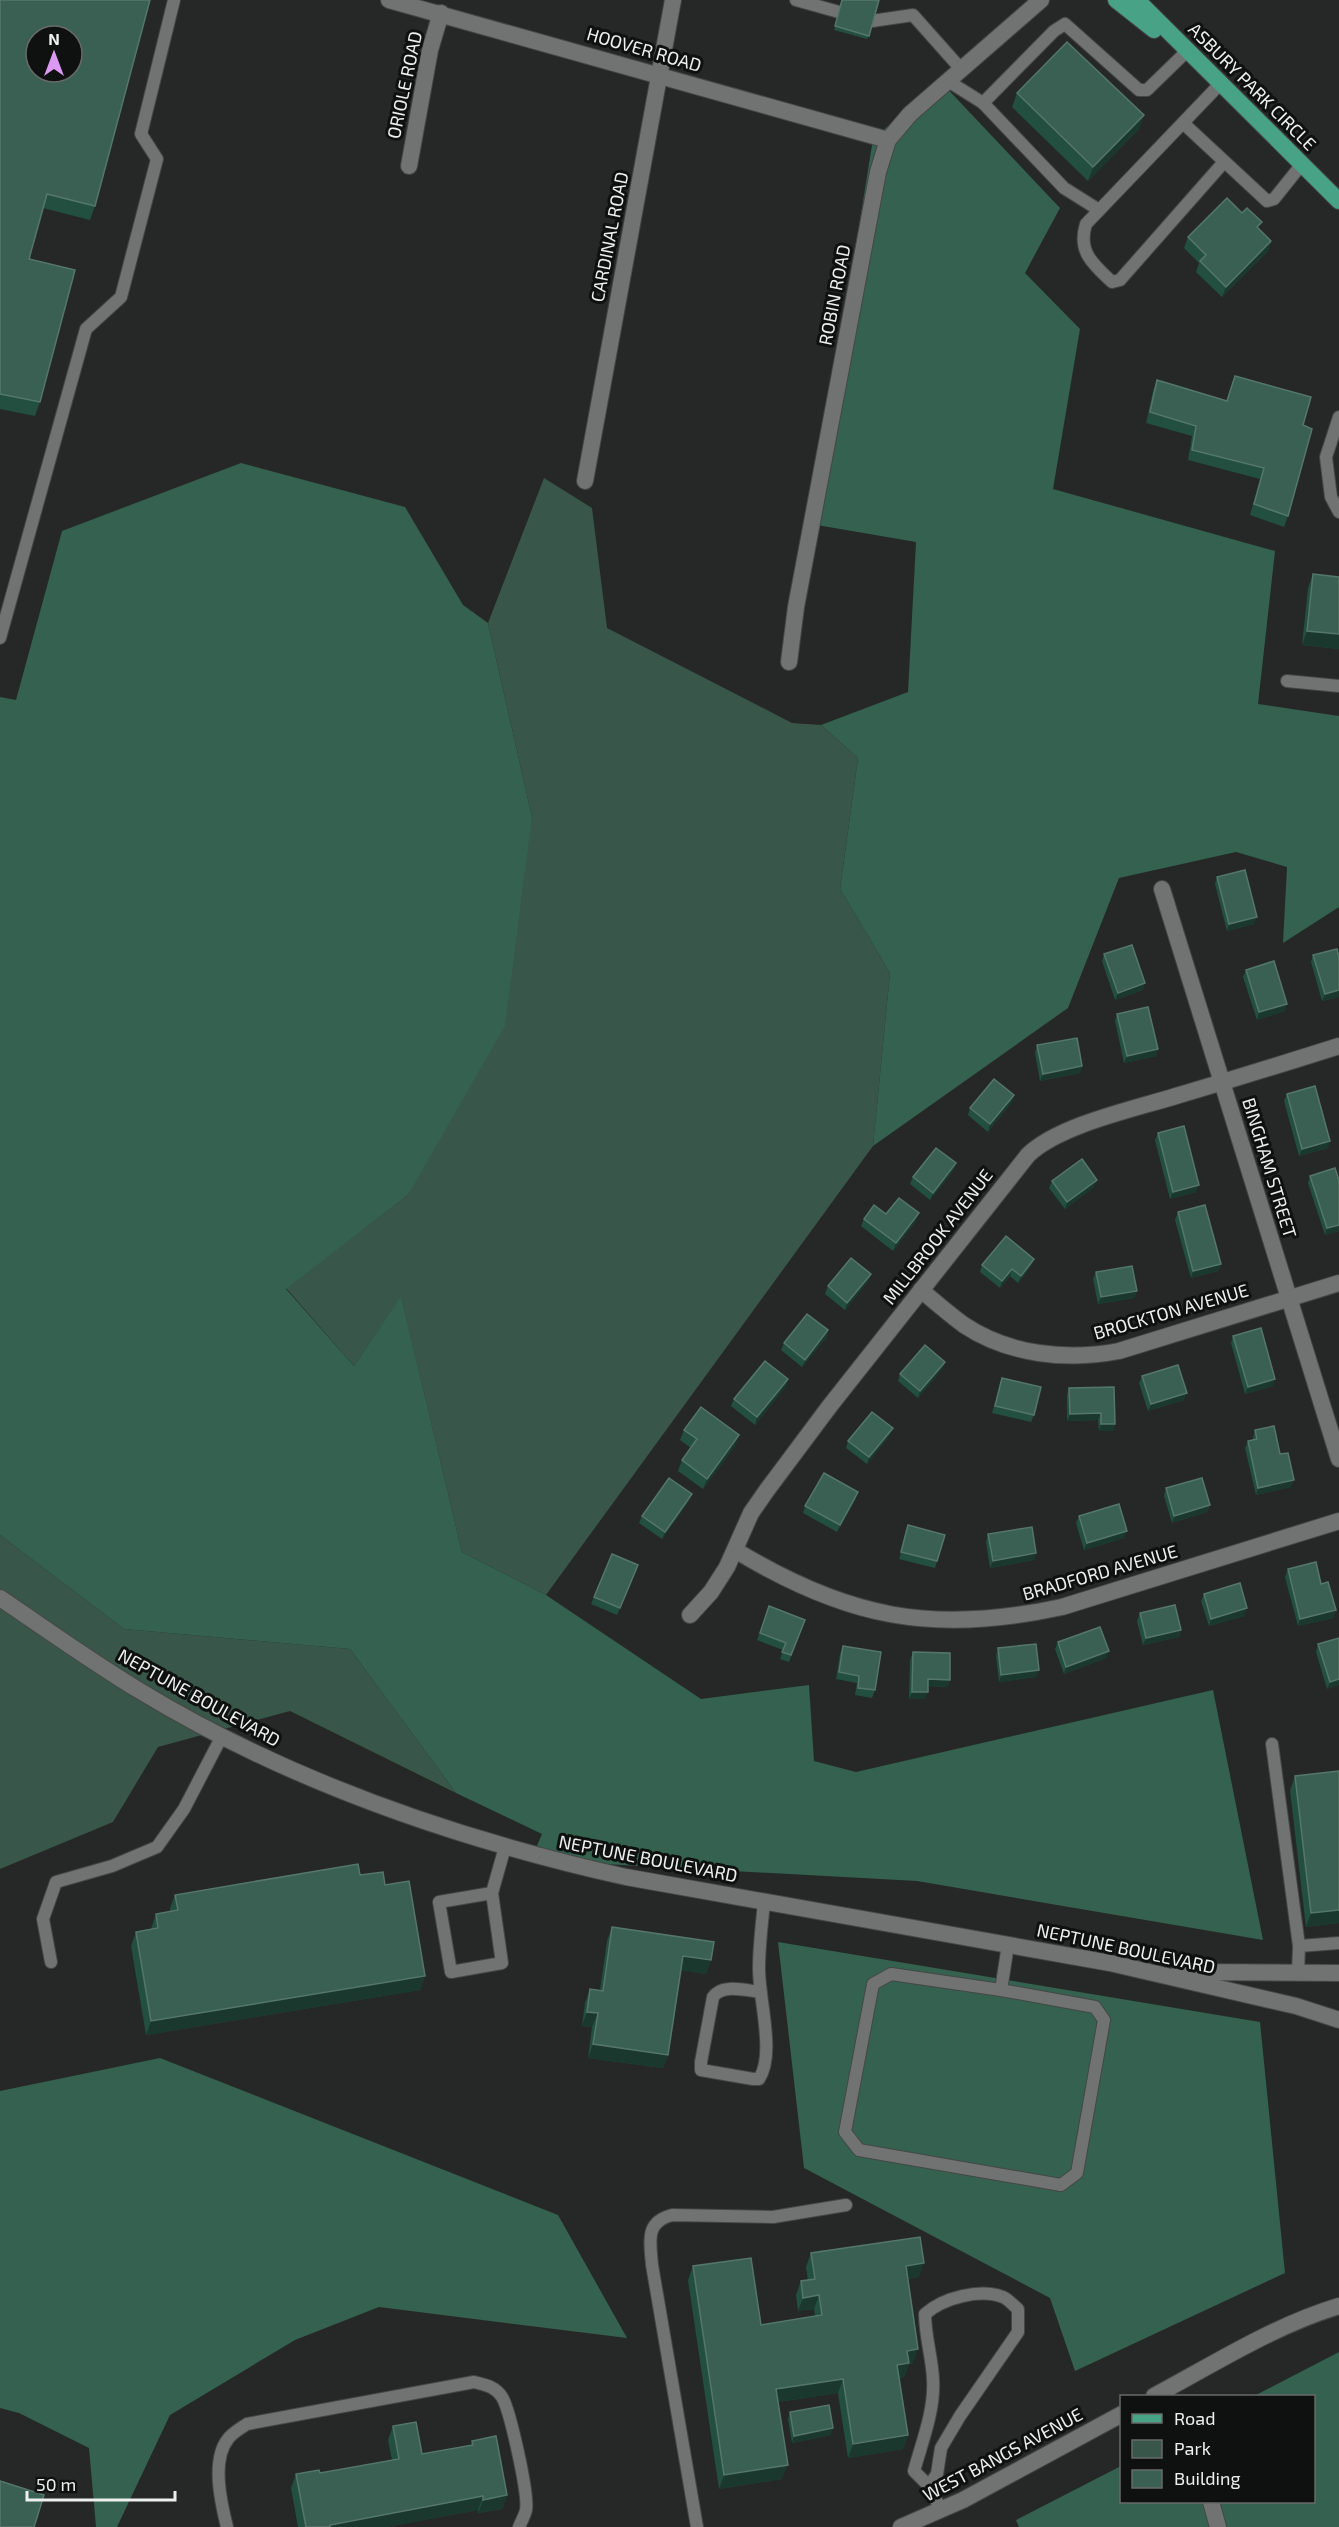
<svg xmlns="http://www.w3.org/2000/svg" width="1339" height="2527" font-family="'Exo 2',sans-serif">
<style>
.green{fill:#39564a}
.forest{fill:#346150}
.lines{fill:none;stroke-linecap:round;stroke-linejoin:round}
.service-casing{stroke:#444746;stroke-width:14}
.minor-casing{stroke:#444746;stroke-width:18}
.tertiary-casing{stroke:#444746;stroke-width:18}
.primary-casing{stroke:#444746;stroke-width:18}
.service{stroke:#707372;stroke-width:12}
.minor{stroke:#707372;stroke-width:16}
.tertiary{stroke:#707372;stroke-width:16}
.primary{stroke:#48a286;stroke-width:16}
.wall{fill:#234f40}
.shaded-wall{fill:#1b382e}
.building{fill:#396053;stroke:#55776b;stroke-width:1.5;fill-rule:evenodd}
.labels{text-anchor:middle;stroke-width:6;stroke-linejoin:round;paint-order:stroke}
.street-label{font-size:18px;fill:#eef0ef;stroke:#0f1110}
</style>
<rect width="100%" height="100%" fill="#252827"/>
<g class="green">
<path d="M544,478L592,508L607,628L792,723L821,725L858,758L840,889L890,973L873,1146L546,1595L462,1552L401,1297L354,1366L286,1288L408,1195L532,817L488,623Z"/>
<path d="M0,1535L124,1629L350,1649L456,1793L290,1711L158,1747L113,1822L0,1869Z"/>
</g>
<g class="forest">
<path d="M940,81L1060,208L1025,273L1080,329L1053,489L1275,551L1258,704L1339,716V907L1283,943L1287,867L1236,852L1119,878L1068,1008L873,1146L890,973L840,889L858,758L821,725L908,692L916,542L811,524L873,139Z"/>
<path d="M241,463L405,507L463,605L488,623L532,817L505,1026L408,1195L286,1289L354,1366L401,1296L462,1552L546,1595L701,1699L809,1685L814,1761L856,1772L1213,1690L1263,1940L917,1881L531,1860L542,1834L456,1793L350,1649L124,1629L0,1535V697L16,700L62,531Z"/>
<path d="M778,1942L1260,2022L1285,2273L1075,2371L1050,2298L804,2168Z"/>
<path d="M160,2058L558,2215L627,2338L379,2307L295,2340L170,2415L117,2527H96L89,2448L19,2413L0,2408V2091Z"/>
<path d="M1339,2352V2527H1019L1016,2520L1121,2466L1122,2502H1314V2396H1254Z"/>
</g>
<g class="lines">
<g class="service-casing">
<g id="service">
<path d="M796,0L839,12"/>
<path d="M872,21L913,15L961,69"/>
<path d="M948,81L983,103L1064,188L1099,210"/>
<path d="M1221,83L1086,224C1077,252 1094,265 1112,282L1120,280L1224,162"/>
<path d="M983,103L1054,31L1065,24L1139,90H1147L1184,54"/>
<path d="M1183,123L1267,201L1274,199L1302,164"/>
<path d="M1339,417L1326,457L1331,497L1339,512"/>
<path d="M0,638L86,329L121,297L157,159L141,134L174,0"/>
<path d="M1287,681L1339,686"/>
<path d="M1272,1744L1299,1946"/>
<path d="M492,1893L439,1902L451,1972L502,1963L492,1893L505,1847"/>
<path d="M51,1962L43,1919L56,1882L112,1866L157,1847L184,1809L222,1736"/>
<path d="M1298,1974L1299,1946L1339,1943"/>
<path d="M1001,1990L891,1974L873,1984L845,2132L859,2150L1061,2185L1077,2173L1104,2020L1095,2007L1001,1990L1008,1945"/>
<path d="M761,1992C747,1991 722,1983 713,1997L701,2062V2070L753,2079H759C776,2054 758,1996 759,1967C759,1946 762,1924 764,1902"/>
<path d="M929,2486L937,2474L941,2448L960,2416L1018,2332V2309C1014,2306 1008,2299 1003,2297C980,2288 943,2298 925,2314C925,2336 932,2357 933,2379C935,2410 922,2442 914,2471L929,2486L941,2510"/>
<path d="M227,2527C221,2503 211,2460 228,2439C232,2433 241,2428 247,2424L474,2382C485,2385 495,2386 502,2397C510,2410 529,2495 526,2510C525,2515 521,2522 519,2527"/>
<path d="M697,2527L652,2265C650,2241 645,2222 672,2215L773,2217L846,2205"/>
</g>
</g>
<g class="minor-casing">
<g id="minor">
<path d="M389,0L888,140"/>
<path d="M409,166L430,50L441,13"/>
<path d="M585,481L673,0"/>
<path d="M789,662L796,607L878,172L888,140L910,114L1041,0"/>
<path d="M1162,889L1339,1459"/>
<path d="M921,1290C935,1302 949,1314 964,1325C1009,1355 1067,1361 1119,1351L1339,1283"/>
<path d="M735,1550C847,1618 933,1635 1062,1607L1339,1521"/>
<path d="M690,1615L711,1592L727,1567L751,1513L767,1490L829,1407L1028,1155C1059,1125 1134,1109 1176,1096C1231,1080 1285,1063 1339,1046"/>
<path d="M1211,2502L1218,2527"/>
</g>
</g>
<g class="tertiary-casing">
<g id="tertiary">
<path d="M0,1598C46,1629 92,1662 140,1691C290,1782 456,1839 626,1877L1110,1963L1296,2006L1339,2020"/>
<path d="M1179,1972L1339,1973"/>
<path d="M1154,2396C1214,2364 1273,2326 1339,2306"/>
<path d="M901,2527L963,2500L1122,2414"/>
</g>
</g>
<g class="primary-casing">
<g id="primary">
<path d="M1116,0L1154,30"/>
<path d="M1137,0L1339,201"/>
</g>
</g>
<use href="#service" class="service"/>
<use href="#minor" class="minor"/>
<use href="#tertiary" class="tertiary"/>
<use href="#primary" class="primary"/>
</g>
<g class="wall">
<path d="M0,0L95,206L90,220L43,208L29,259L40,402L35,416L0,409Z"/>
<path d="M842,0L869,36L867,39L834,30Z"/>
<path d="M1017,93L1144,115L1139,129L1088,181L1012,107Z"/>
<path d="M1259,229L1271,241L1268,251L1222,297L1196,272L1199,263L1184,248L1188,237Z"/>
<path d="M1235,376L1303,425L1288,516L1284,527L1250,515L1260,479L1188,460L1192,436L1146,423L1153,391L1157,380L1227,401Z"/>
<path d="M1313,574L1339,577V649L1302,645L1308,588Z"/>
<path d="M1217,877L1254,924L1227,931L1215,884Z"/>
<path d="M1104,954L1143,990L1115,1000L1102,961Z"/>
<path d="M1313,955L1339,957V997L1322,1001L1311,962Z"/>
<path d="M1246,970L1285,1011L1257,1020L1243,977Z"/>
<path d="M1117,1014L1158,1049L1156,1056L1124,1063L1115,1021Z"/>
<path d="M1037,1045L1082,1066L1080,1073L1040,1081L1035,1053Z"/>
<path d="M1287,1094L1328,1148L1299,1156L1284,1101Z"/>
<path d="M1012,1102L988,1132L968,1115L970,1108Z"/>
<path d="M1158,1133L1196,1192L1170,1199L1155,1140Z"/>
<path d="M956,1163L953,1171L930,1200L910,1184L913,1177Z"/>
<path d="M1310,1176L1339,1180V1231L1325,1235L1308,1183Z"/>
<path d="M1052,1181L1094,1187L1065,1209L1049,1188Z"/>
<path d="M1178,1212L1221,1264L1218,1271L1191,1278L1175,1220Z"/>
<path d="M864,1219L916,1221L893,1251L861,1226Z"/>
<path d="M1034,1259L1031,1266L1018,1283L1010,1276L1000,1288L980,1272L982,1265Z"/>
<path d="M1096,1272L1137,1291L1134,1298L1098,1304L1093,1279Z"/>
<path d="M871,1274L868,1281L845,1310L825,1294L828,1286Z"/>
<path d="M828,1330L826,1338L802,1367L781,1350L784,1343Z"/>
<path d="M1233,1336L1273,1386L1245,1394L1231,1343Z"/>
<path d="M945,1362L942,1369L918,1398L898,1381L900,1374Z"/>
<path d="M1142,1376L1184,1400L1148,1411L1139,1383Z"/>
<path d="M1002,1378L1034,1415L1031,1422L992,1413Z"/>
<path d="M786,1386L755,1425L731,1406L734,1399Z"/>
<path d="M1069,1388L1115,1424L1113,1431H1099L1098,1420L1067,1421V1395Z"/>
<path d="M684,1430L735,1446L703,1489L678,1471L682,1460L691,1448L680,1440Z"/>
<path d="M1255,1430L1280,1454L1291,1487L1256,1495L1245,1448L1248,1441L1253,1440V1437Z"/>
<path d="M890,1435L867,1464L846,1448L848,1441Z"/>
<path d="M1166,1488L1210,1505L1207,1512L1172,1523L1164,1496Z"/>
<path d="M856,1499L837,1532L803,1513L805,1506Z"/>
<path d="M689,1501L662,1539L639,1523L642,1516Z"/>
<path d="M1079,1516L1124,1538L1084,1550L1076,1523Z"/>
<path d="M908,1525L937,1561L935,1568L899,1559Z"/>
<path d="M988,1534L1034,1560L990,1568L986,1542Z"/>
<path d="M638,1565L617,1615L591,1604L594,1597Z"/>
<path d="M1288,1569L1321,1584L1336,1610L1333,1618L1298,1626L1285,1577Z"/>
<path d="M1204,1594L1244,1616L1209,1626L1201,1601Z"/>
<path d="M769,1606L805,1620L789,1662L780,1659L783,1650L757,1640Z"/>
<path d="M1140,1613L1181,1630L1179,1637L1143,1645L1137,1621Z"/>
<path d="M1339,1638V1685L1327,1689L1316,1652L1318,1644Z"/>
<path d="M1058,1642L1106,1658L1064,1674L1055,1649Z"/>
<path d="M843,1646L875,1690L872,1698L855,1695L857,1683L836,1679L840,1654Z"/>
<path d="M998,1648L1039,1670L1036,1677L999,1682L996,1656Z"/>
<path d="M913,1652L950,1680L947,1687L928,1686L925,1699H909L910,1660Z"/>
<path d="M1295,1776L1339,1923L1306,1927L1290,1790Z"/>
<path d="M360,1875L385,1885L425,1976L420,1990L146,2035L131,1946L136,1932L151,1929L156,1914L170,1912V1908L175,1895Z"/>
<path d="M612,1927L711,1960L706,1974L681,1970L668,2055L663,2068L588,2058L592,2027L582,2026L585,2003L590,1989L600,1990L607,1941Z"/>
<path d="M811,2253L919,2277L908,2279L913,2363L909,2364L904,2377L899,2378L908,2435L903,2449L848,2458L838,2393L778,2402L782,2479L719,2489L688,2280L693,2266L761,2325L815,2316L814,2309L798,2311L796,2295L801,2281L808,2280L806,2267Z"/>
<path d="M790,2412L831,2435L792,2443L788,2419Z"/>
<path d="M393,2426L422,2454L471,2445L472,2441L507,2495L502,2509L478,2513V2510L386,2527H298L291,2488L296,2474L320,2473L392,2460L388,2440Z"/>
</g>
<g class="shaded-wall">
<path d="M1144,115L1139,129L1088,181L1093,167Z"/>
<path d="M1271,241L1268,251L1222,297L1226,287Z"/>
<path d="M1307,631L1339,634V649L1302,645Z"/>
<path d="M1257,917L1254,924L1227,931L1229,924Z"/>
<path d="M1145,983L1143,990L1115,1000L1118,993Z"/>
<path d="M1339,990V997L1322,1001L1325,994Z"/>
<path d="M1287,1004L1285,1011L1257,1020L1259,1012Z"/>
<path d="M1158,1049L1156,1056L1124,1063L1127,1056Z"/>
<path d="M1082,1066L1080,1073L1040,1081L1043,1074Z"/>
<path d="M1014,1095L1012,1102L988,1132L990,1124Z"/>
<path d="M1330,1141L1328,1148L1299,1156L1302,1149Z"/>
<path d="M956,1163L953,1171L930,1200L933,1193Z"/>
<path d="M1097,1180L1094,1187L1065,1209L1067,1202Z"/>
<path d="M1199,1185L1196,1192L1170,1199L1173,1192Z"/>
<path d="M919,1213L916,1221L893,1251L896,1243Z"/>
<path d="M1339,1225V1231L1325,1235L1327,1228Z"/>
<path d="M1034,1259L1031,1266L1018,1283L1021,1276Z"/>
<path d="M1221,1264L1218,1271L1191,1278L1193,1271Z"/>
<path d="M1012,1269L1010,1276L1000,1288L1002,1281Z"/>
<path d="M871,1274L868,1281L845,1310L847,1303Z"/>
<path d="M1137,1291L1134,1298L1098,1304L1101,1297Z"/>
<path d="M828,1330L826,1338L802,1367L805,1360Z"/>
<path d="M945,1362L942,1369L918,1398L920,1391Z"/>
<path d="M788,1379L786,1386L755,1425L757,1417Z"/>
<path d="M1275,1379L1273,1386L1245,1394L1248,1387Z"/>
<path d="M1187,1393L1184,1400L1148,1411L1151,1404Z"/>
<path d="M1101,1413L1098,1420L1067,1421L1070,1414Z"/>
<path d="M1101,1424H1115L1113,1431H1099Z"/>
<path d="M893,1428L890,1435L867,1464L869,1457Z"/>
<path d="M739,1435L735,1446L703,1489L707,1479Z"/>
<path d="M1294,1480L1291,1487L1256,1495L1258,1488Z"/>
<path d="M858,1492L856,1499L837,1532L840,1525Z"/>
<path d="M692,1494L689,1501L662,1539L665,1532Z"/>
<path d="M1210,1505L1207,1512L1172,1523L1174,1516Z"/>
<path d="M1127,1531L1124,1538L1084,1550L1087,1543Z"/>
<path d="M1036,1553L1034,1560L990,1568L993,1561Z"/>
<path d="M1247,1608L1244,1616L1209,1626L1211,1619Z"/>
<path d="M1336,1610L1333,1618L1298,1626L1300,1619Z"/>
<path d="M1181,1630L1179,1637L1143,1645L1146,1638Z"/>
<path d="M1109,1651L1106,1658L1064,1674L1066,1667Z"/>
<path d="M1039,1670L1036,1677L999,1682L1001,1675Z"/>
<path d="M928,1679L950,1680L947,1687L925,1686Z"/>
<path d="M1339,1679V1685L1327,1689L1330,1682Z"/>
<path d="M912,1692H928L925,1699H909Z"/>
<path d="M1339,1910V1923L1306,1927L1311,1913Z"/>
<path d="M683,1956L711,1960L706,1974L678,1970Z"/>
<path d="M425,1976L420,1990L146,2035L151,2021Z"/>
<path d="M587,2012L598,2013L592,2027L582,2026Z"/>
<path d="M593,2044L668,2055L663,2068L588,2058Z"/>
<path d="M924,2263L919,2277L901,2280L906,2266Z"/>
<path d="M819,2295L814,2309L798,2311L803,2298Z"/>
<path d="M918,2349L913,2363L909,2364L904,2377L892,2379L897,2365L907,2351Z"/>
<path d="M843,2379L838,2393L771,2403L776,2389Z"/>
<path d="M833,2428L831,2435L792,2443L794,2436Z"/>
<path d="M908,2435L903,2449L848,2458L853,2444Z"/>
<path d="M788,2465L782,2479L719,2489L724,2475Z"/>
<path d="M507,2495L502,2509L478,2513L483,2500Z"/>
<path d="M483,2496L478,2510L386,2527H329L330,2525Z"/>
</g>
<g class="building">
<path d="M0,0H150L95,206L47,194L29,259L75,270L40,402L0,394ZM36,36H72V72H36Z"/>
<path d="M842,0H879L869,36L835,26Z"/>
<path d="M1067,42L1144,115L1093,167L1017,93Z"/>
<path d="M1227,198L1242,213L1247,208L1262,222L1257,227L1271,241L1226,287L1200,261L1206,255L1188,237Z"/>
<path d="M1235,376L1311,397L1303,425L1312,429L1288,516L1254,504L1264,468L1192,450L1196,426L1150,412L1157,380L1227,401Z"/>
<path d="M1313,574L1339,577V634L1307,631Z"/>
<path d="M1245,870L1257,917L1229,924L1217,877Z"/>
<path d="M1132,945L1145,983L1118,993L1104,954Z"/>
<path d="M1337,949L1339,957V990L1325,994L1313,955Z"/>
<path d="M1274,961L1287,1004L1259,1012L1246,970Z"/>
<path d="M1148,1007L1158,1049L1127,1056L1117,1014Z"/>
<path d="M1077,1038L1082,1066L1043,1074L1037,1045Z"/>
<path d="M994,1079L1014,1095L990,1124L970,1108Z"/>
<path d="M1315,1086L1330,1141L1302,1149L1287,1094Z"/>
<path d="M1184,1126L1199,1185L1173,1192L1158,1133Z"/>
<path d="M936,1148L956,1163L933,1193L913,1177Z"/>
<path d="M1082,1159L1097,1180L1067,1202L1052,1181Z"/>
<path d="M1335,1168L1339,1180V1225L1327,1228L1310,1176Z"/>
<path d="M899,1198L919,1213L896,1243L864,1219L874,1205L886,1214Z"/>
<path d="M1205,1205L1221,1264L1193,1271L1178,1212Z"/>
<path d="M1006,1236L1034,1259L1021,1276L1012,1269L1002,1281L982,1265Z"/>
<path d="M851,1258L871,1274L847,1303L828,1286Z"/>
<path d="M1132,1266L1137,1291L1101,1297L1096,1272Z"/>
<path d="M807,1314L828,1330L805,1360L784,1343Z"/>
<path d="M1261,1328L1275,1379L1248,1387L1233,1336Z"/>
<path d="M925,1345L945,1362L920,1391L900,1374Z"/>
<path d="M765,1361L788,1379L757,1417L734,1399Z"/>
<path d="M1178,1365L1187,1393L1151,1404L1142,1376Z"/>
<path d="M1002,1378L1041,1387L1034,1415L995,1406Z"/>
<path d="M1114,1387L1115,1424H1101V1413L1070,1414L1069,1388Z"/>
<path d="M701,1407L739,1435L707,1479L682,1460L697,1439L684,1430Z"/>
<path d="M872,1412L893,1428L869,1457L848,1441Z"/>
<path d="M1274,1426L1280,1454L1288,1453L1294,1480L1258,1488L1248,1441L1257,1439L1255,1430Z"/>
<path d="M824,1473L858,1492L840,1525L805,1506Z"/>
<path d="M669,1478L692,1494L665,1532L642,1516Z"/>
<path d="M1202,1478L1210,1505L1174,1516L1166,1488Z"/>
<path d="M1119,1504L1127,1531L1087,1543L1079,1516Z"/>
<path d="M908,1525L945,1535L937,1561L901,1552Z"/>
<path d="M1032,1527L1036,1553L993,1561L988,1534Z"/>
<path d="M612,1554L638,1565L620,1608L594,1597Z"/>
<path d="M1316,1562L1321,1584L1328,1582L1336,1610L1300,1619L1288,1569Z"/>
<path d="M1240,1583L1247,1608L1211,1619L1204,1594Z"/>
<path d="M1175,1605L1181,1630L1146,1638L1140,1613Z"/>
<path d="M769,1606L805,1620L791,1655L782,1652L786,1643L760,1633Z"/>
<path d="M1100,1627L1109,1651L1066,1667L1058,1642Z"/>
<path d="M1339,1638V1679L1330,1682L1318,1644Z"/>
<path d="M1036,1644L1039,1670L1001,1675L998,1648Z"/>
<path d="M843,1646L881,1652L875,1690L858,1688L859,1676L839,1672Z"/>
<path d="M913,1652L950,1653V1680L928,1679V1692H912Z"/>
<path d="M1339,1771V1910L1311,1913L1295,1776Z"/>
<path d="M358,1864L360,1875L383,1872L385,1885L409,1881L425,1976L151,2021L136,1932L158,1928L156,1914L178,1910L175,1895Z"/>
<path d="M612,1927L714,1942L711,1960L683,1956L668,2055L593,2044L598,2013L587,2012L590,1989L603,1991Z"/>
<path d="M920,2237L924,2263L906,2266L918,2349L907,2351L909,2363L897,2365L908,2435L853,2444L843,2379L776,2389L788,2465L724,2475L693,2266L751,2258L761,2325L822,2315L819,2295L803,2298L801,2281L815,2279L811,2253Z"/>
<path d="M829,2405L833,2428L794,2436L790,2412Z"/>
<path d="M416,2422L422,2454L473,2445L472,2441L496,2436L507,2495L483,2500V2496L330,2525V2527H306L296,2474L319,2470L320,2473L399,2459L393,2426Z"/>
<path d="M0,2481L44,2495L34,2527H0Z"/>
</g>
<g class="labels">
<g class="street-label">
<text transform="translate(644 50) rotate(16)" y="6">HOOVER ROAD</text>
<text transform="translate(405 85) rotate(-78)" y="6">ORIOLE ROAD</text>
<text transform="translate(1252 87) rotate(45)" y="6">ASBURY PARK CIRCLE</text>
<text transform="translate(610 237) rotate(-79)" y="6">CARDINAL ROAD</text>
<text transform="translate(835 295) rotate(-79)" y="6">ROBIN ROAD</text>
<text transform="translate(1269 1168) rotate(73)" y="6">BINGHAM STREET</text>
<text transform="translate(938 1237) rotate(-52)" y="6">MILLBROOK AVENUE</text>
<text transform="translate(1171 1312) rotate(-16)" y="6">BROCKTON AVENUE</text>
<text transform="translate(1100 1573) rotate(-16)" y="6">BRADFORD AVENUE</text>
<text transform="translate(199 1698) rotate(29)" y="6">NEPTUNE BOULEVARD</text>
<text transform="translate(648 1859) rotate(11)" y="6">NEPTUNE BOULEVARD</text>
<text transform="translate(1126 1949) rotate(12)" y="6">NEPTUNE BOULEVARD</text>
<text transform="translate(1003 2455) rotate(-28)" y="6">WEST BANGS AVENUE</text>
</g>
</g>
<rect x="1120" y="2395" width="195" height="108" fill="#0f1110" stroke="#686a69" stroke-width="1.5"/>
<rect x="1132" y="2414" width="30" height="9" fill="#48a286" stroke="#686a69" stroke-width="1.5"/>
<text x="1174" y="2425" font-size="18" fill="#eef0ef">Road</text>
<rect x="1132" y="2440" width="30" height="18" fill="#39564a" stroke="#686a69" stroke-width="1.5"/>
<text x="1174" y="2455" font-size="18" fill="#eef0ef">Park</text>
<rect x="1132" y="2470" width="30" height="18" fill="#396053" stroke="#686a69" stroke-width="1.5"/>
<text x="1174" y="2485" font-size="18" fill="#eef0ef">Building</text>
<g transform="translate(54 54)"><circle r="28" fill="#0f1110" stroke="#686a69" stroke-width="1.5"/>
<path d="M0-4.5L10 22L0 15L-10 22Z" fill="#dc99f4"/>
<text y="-9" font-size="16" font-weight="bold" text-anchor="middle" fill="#eef0ef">N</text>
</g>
<path d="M27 2491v9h148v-9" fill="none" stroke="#eef0ef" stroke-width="3"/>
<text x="36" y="2491" font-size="18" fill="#eef0ef" stroke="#0f1110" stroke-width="4.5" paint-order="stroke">50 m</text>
</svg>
